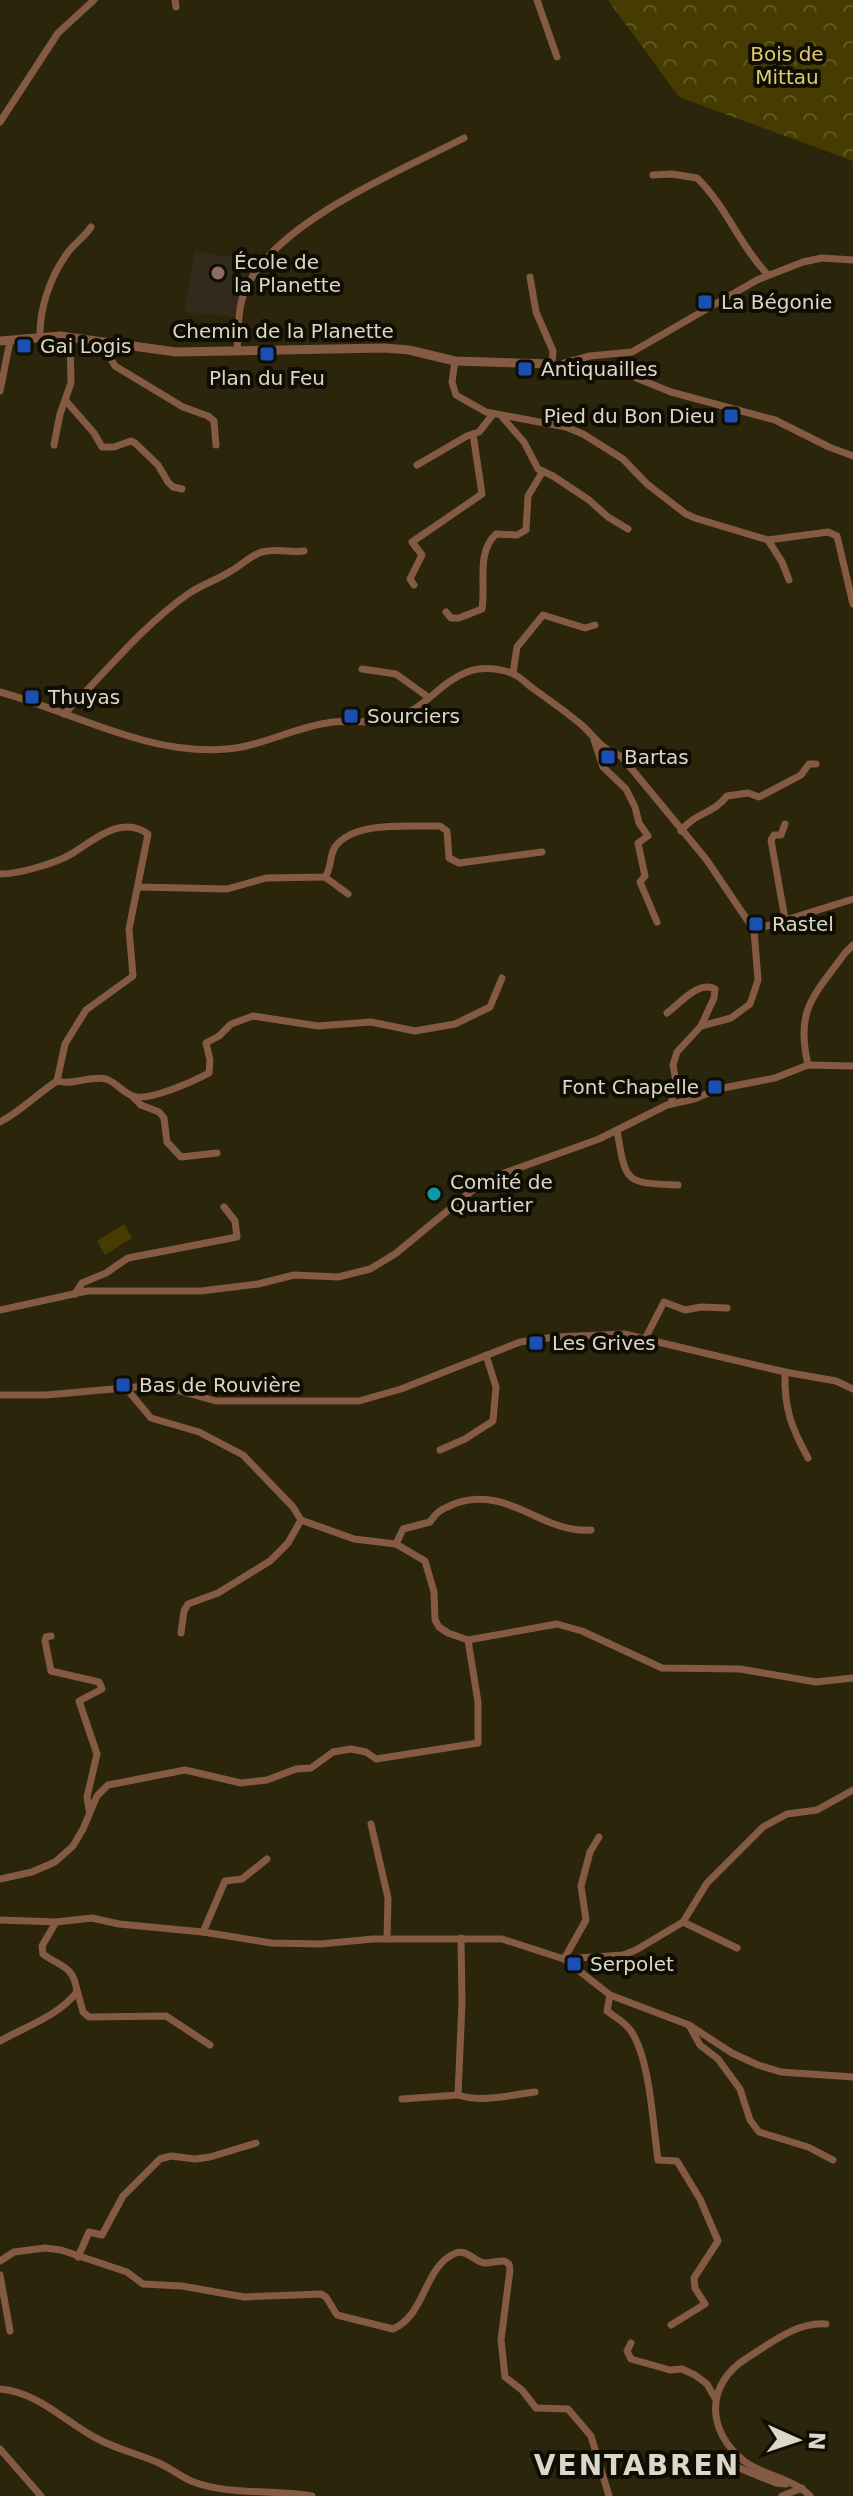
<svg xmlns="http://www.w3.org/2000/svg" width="853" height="2496" font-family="'DejaVu Sans',sans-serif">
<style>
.education{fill:#342a1b}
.forest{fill:url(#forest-crowns)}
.pitch{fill:#463b00}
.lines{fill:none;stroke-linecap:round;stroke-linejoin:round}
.minor{stroke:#845a43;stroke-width:7}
.tertiary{stroke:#845a43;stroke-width:9}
.education-dot{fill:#8d6e63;stroke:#100e04;stroke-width:3}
.transit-dot{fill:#1a4fb4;stroke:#100e04;stroke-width:3}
.culture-dot{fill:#0f9aa8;stroke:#100e04;stroke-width:3}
.labels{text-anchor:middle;stroke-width:8;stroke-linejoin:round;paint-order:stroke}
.park-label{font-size:20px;fill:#decb6f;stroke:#100e04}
.poi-label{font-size:20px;fill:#dbd8c9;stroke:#100e04;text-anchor:start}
.street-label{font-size:20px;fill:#dbd8c9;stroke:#100e04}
.district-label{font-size:28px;font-weight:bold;letter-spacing:2px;fill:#dbd8c9;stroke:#100e04}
</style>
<defs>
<pattern id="forest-crowns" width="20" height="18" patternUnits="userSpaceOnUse" patternTransform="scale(2)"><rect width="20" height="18" fill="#463b00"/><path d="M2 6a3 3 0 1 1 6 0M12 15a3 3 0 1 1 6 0" fill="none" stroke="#605724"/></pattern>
</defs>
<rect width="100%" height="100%" fill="#2a250b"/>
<path class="education" d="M194,251L251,260L234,317L184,312Z"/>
<path class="forest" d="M608,0H853V161L679,97Z"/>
<path class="pitch" d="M124,1224L132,1238L105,1255L97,1241Z"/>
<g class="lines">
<g class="minor">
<path d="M175,0L176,7"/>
<path d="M537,0L557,57"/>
<path d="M0,122L58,33L94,0"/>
<path d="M653,175L672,174L697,178C726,206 740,246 768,275"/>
<path d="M530,277L536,312L553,351L552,364L629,375L671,392L775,420L829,447L853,456"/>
<path d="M40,338C39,309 50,278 66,255C73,244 84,238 91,227"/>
<path d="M100,341L115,366L183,407L208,416L214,421L216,445"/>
<path d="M237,350C239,328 237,304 248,284C282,219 400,171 464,138"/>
<path d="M455,361L452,382L456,395L486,412L566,427L583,434L623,459L647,484L686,514L695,518L768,540L828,532L837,536L853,604"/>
<path d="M564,363L590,356L632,352L757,280L803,262L822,258L853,260"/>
<path d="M0,391L10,341"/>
<path d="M66,401L94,433L102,447H114L131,441L135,443L158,465L168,482L173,487L182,489"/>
<path d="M503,418L524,442L538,469L553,476L589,500L608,517L628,529"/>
<path d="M54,445L60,414L71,383L70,337"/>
<path d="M417,465L467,436L479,432L493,414"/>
<path d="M768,540L782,562L789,580"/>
<path d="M414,585L410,579L422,555L412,542L482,494L473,434"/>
<path d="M446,612L451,618H459L482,609C486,583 476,553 496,534L517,535L526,530L528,496L543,471"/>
<path d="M362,669L396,674L428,697"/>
<path d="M513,673L517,647L543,615L585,628L595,625"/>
<path d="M0,692C73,712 148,756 227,749C262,746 293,728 327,723C348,719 372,725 393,719C438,706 452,653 511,673C518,675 525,682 531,687C549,700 568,713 584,727C598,741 602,749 621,756L706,859L754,930L758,980L750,1004L731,1018L701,1026L677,1052L673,1065L676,1082L671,1104"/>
<path d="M64,714C105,673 140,628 188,594C201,585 217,580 231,571C242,565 251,555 262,552C279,548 289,553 304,551"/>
<path d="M594,740L603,767L626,789L635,807L639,823L648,836L638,843L645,876L640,882L657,922"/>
<path d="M681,831C696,812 713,814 727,796L748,793L759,797L801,775L809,764H816"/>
<path d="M0,874C19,874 57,863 73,853C95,839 122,815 148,834L129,929L133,976L86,1010L65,1044L57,1081C37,1094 21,1111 0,1122"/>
<path d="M325,877L348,894"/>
<path d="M138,887L227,889L266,878L325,877C332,868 329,856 335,847C354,820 411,827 440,826L447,831L449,858L459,863L542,852"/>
<path d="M785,919L771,840L774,835H781L785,824"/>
<path d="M754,930L853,899"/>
<path d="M667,1013C680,1003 699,980 715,989L714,998L701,1026"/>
<path d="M808,1065C795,1009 814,996 845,953L853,945"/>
<path d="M57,1081C73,1086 91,1075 106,1079C116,1082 123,1093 133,1096C148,1102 194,1081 209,1073L210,1060L206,1043L219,1036L231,1024L253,1016L318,1026L371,1022L415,1031L455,1024L490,1007L502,978"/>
<path d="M133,1097L141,1105L159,1112L164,1118L167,1142L181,1157L217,1153"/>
<path d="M617,1130C626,1183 624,1183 678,1185"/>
<path d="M75,1294L82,1283L106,1273L128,1258L237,1237L235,1221L224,1207"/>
<path d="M0,1310L87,1291H201L258,1284L294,1275L338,1277L370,1269L395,1254L485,1180L599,1139L667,1105L694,1099L718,1089L775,1078L808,1065L853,1066"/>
<path d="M646,1337L664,1302L685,1310L701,1307L727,1308"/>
<path d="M785,1372C784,1408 791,1427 808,1458"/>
<path d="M125,1387L151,1418L199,1432L243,1455L293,1507L301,1520L354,1539L396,1544L425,1561L434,1592L435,1620L439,1627L448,1633L468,1640L557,1624L582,1631L662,1668L740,1669L816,1682L853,1678"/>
<path d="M0,1395H46L158,1385L216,1401H359L401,1389L520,1342L554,1337L624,1334L785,1372L836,1381L853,1389"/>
<path d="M440,1450L465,1439L493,1421L496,1387L486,1355"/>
<path d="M396,1544L403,1529L430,1522C437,1511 442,1509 454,1504C509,1484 541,1534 591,1530"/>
<path d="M181,1633L184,1611L188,1604L218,1593L270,1561L288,1543L301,1520"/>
<path d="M51,1636L46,1637L45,1641L51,1671L99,1682L102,1689L79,1701L97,1754L87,1797L89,1810"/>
<path d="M371,1824L388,1898L387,1939"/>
<path d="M0,1879L32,1872L55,1862L73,1846L83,1829L97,1796L108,1785L185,1770L241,1783L267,1780L296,1769L311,1768L333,1752L351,1749L366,1752L376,1759L478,1743V1702L468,1640"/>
<path d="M0,1920L56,1922L92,1918L119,1924L203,1932L271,1943L320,1944L373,1939H502L564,1959L610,1995L689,2025L732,2053L758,2065L781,2072L853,2077"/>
<path d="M683,1922L737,1948"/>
<path d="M203,1932L225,1881L242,1879L267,1859"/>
<path d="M564,1959L623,1955L636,1950L683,1922L707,1883L763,1827L787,1814L817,1810L853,1790"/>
<path d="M564,1959L586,1920L581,1886L590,1852L599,1837"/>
<path d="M77,1990L83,2012L89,2017L166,2016L210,2045"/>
<path d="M610,1995L607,2011C615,2017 625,2022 631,2031C650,2059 653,2125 658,2160L677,2161L700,2199L718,2241L694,2278L695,2288L705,2304L671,2325"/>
<path d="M690,2027L700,2045L718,2059L740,2089L750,2120L759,2132L808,2147L833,2160"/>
<path d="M0,2041C27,2026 58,2016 77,1992C74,1965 60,1967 43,1954L42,1946L56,1922"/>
<path d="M458,2095C483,2103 509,2095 535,2092"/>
<path d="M402,2099L458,2095L462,2003L461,1938"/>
<path d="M78,2257L89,2232L102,2235L123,2196L160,2159L171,2156L195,2159L210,2157L256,2143"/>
<path d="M0,2261L14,2252L45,2248L61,2250L127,2272L143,2284L182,2286L244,2297L321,2294L326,2297L337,2315L393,2329C426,2315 424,2265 456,2253C468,2249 474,2262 485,2263C490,2263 498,2261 504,2261L509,2264L510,2270L501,2340L505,2377L522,2390L536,2408L568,2409L591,2436L609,2496"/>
<path d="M0,2275L10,2331"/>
<path d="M631,2343L627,2351L631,2359L670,2370L682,2369L695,2375L707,2384L715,2398"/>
<path d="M0,2389C42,2393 66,2424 102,2441C120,2450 141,2455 159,2463C170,2468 180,2476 191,2481C229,2496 273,2489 312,2496"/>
<path d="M0,2449L41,2496"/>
<path d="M727,2463L776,2483L786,2484"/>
<path d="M782,2496L802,2488"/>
<path d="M810,2496C793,2478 764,2476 744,2461C706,2431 705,2384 747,2358C771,2343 796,2322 826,2324"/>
</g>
<path class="tertiary" d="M0,341L60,336L176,352L384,348L409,350L455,361L552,364"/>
</g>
<circle class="education-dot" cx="218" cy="273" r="8"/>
<g class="transit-dot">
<rect x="697" y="294" width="16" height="16" rx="4"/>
<rect x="16" y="338" width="16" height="16" rx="4"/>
<rect x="259" y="346" width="16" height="16" rx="4"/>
<rect x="517" y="361" width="16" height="16" rx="4"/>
<rect x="723" y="408" width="16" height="16" rx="4"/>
<rect x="24" y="689" width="16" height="16" rx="4"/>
<rect x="343" y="708" width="16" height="16" rx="4"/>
<rect x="600" y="749" width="16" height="16" rx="4"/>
<rect x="748" y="916" width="16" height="16" rx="4"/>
<rect x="707" y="1079" width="16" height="16" rx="4"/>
<rect x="528" y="1335" width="16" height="16" rx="4"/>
<rect x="115" y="1377" width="16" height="16" rx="4"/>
<rect x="566" y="1956" width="16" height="16" rx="4"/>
</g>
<circle class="culture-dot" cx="434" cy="1194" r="8"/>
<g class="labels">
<g class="park-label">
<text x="787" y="61">Bois de<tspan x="787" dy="23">Mittau</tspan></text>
</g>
<g class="poi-label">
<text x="234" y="269">École de<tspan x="234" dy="23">la Planette</tspan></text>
<text x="721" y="309">La Bégonie</text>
<text x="40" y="353">Gai Logis</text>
<text x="541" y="376">Antiquailles</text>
<text x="267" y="385" text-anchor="middle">Plan du Feu</text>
<text x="715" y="423" text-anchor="end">Pied du Bon Dieu</text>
<text x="48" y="704">Thuyas</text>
<text x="367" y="723">Sourciers</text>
<text x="624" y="764">Bartas</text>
<text x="772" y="931">Rastel</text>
<text x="699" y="1094" text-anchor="end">Font Chapelle</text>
<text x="450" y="1189">Comité de<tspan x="450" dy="23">Quartier</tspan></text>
<text x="552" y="1350">Les Grives</text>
<text x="139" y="1392">Bas de Rouvière</text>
<text x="590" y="1971">Serpolet</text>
</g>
<g class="street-label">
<text x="283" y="338">Chemin de la Planette</text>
</g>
<g class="district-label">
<text x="637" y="2475">VENTABREN</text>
</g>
</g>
<g transform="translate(797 2440) rotate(93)" stroke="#100e04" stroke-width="6" paint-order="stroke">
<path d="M0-6L14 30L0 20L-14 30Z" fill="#dbd8c9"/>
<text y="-12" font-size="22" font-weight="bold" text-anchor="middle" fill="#dbd8c9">N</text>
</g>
</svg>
